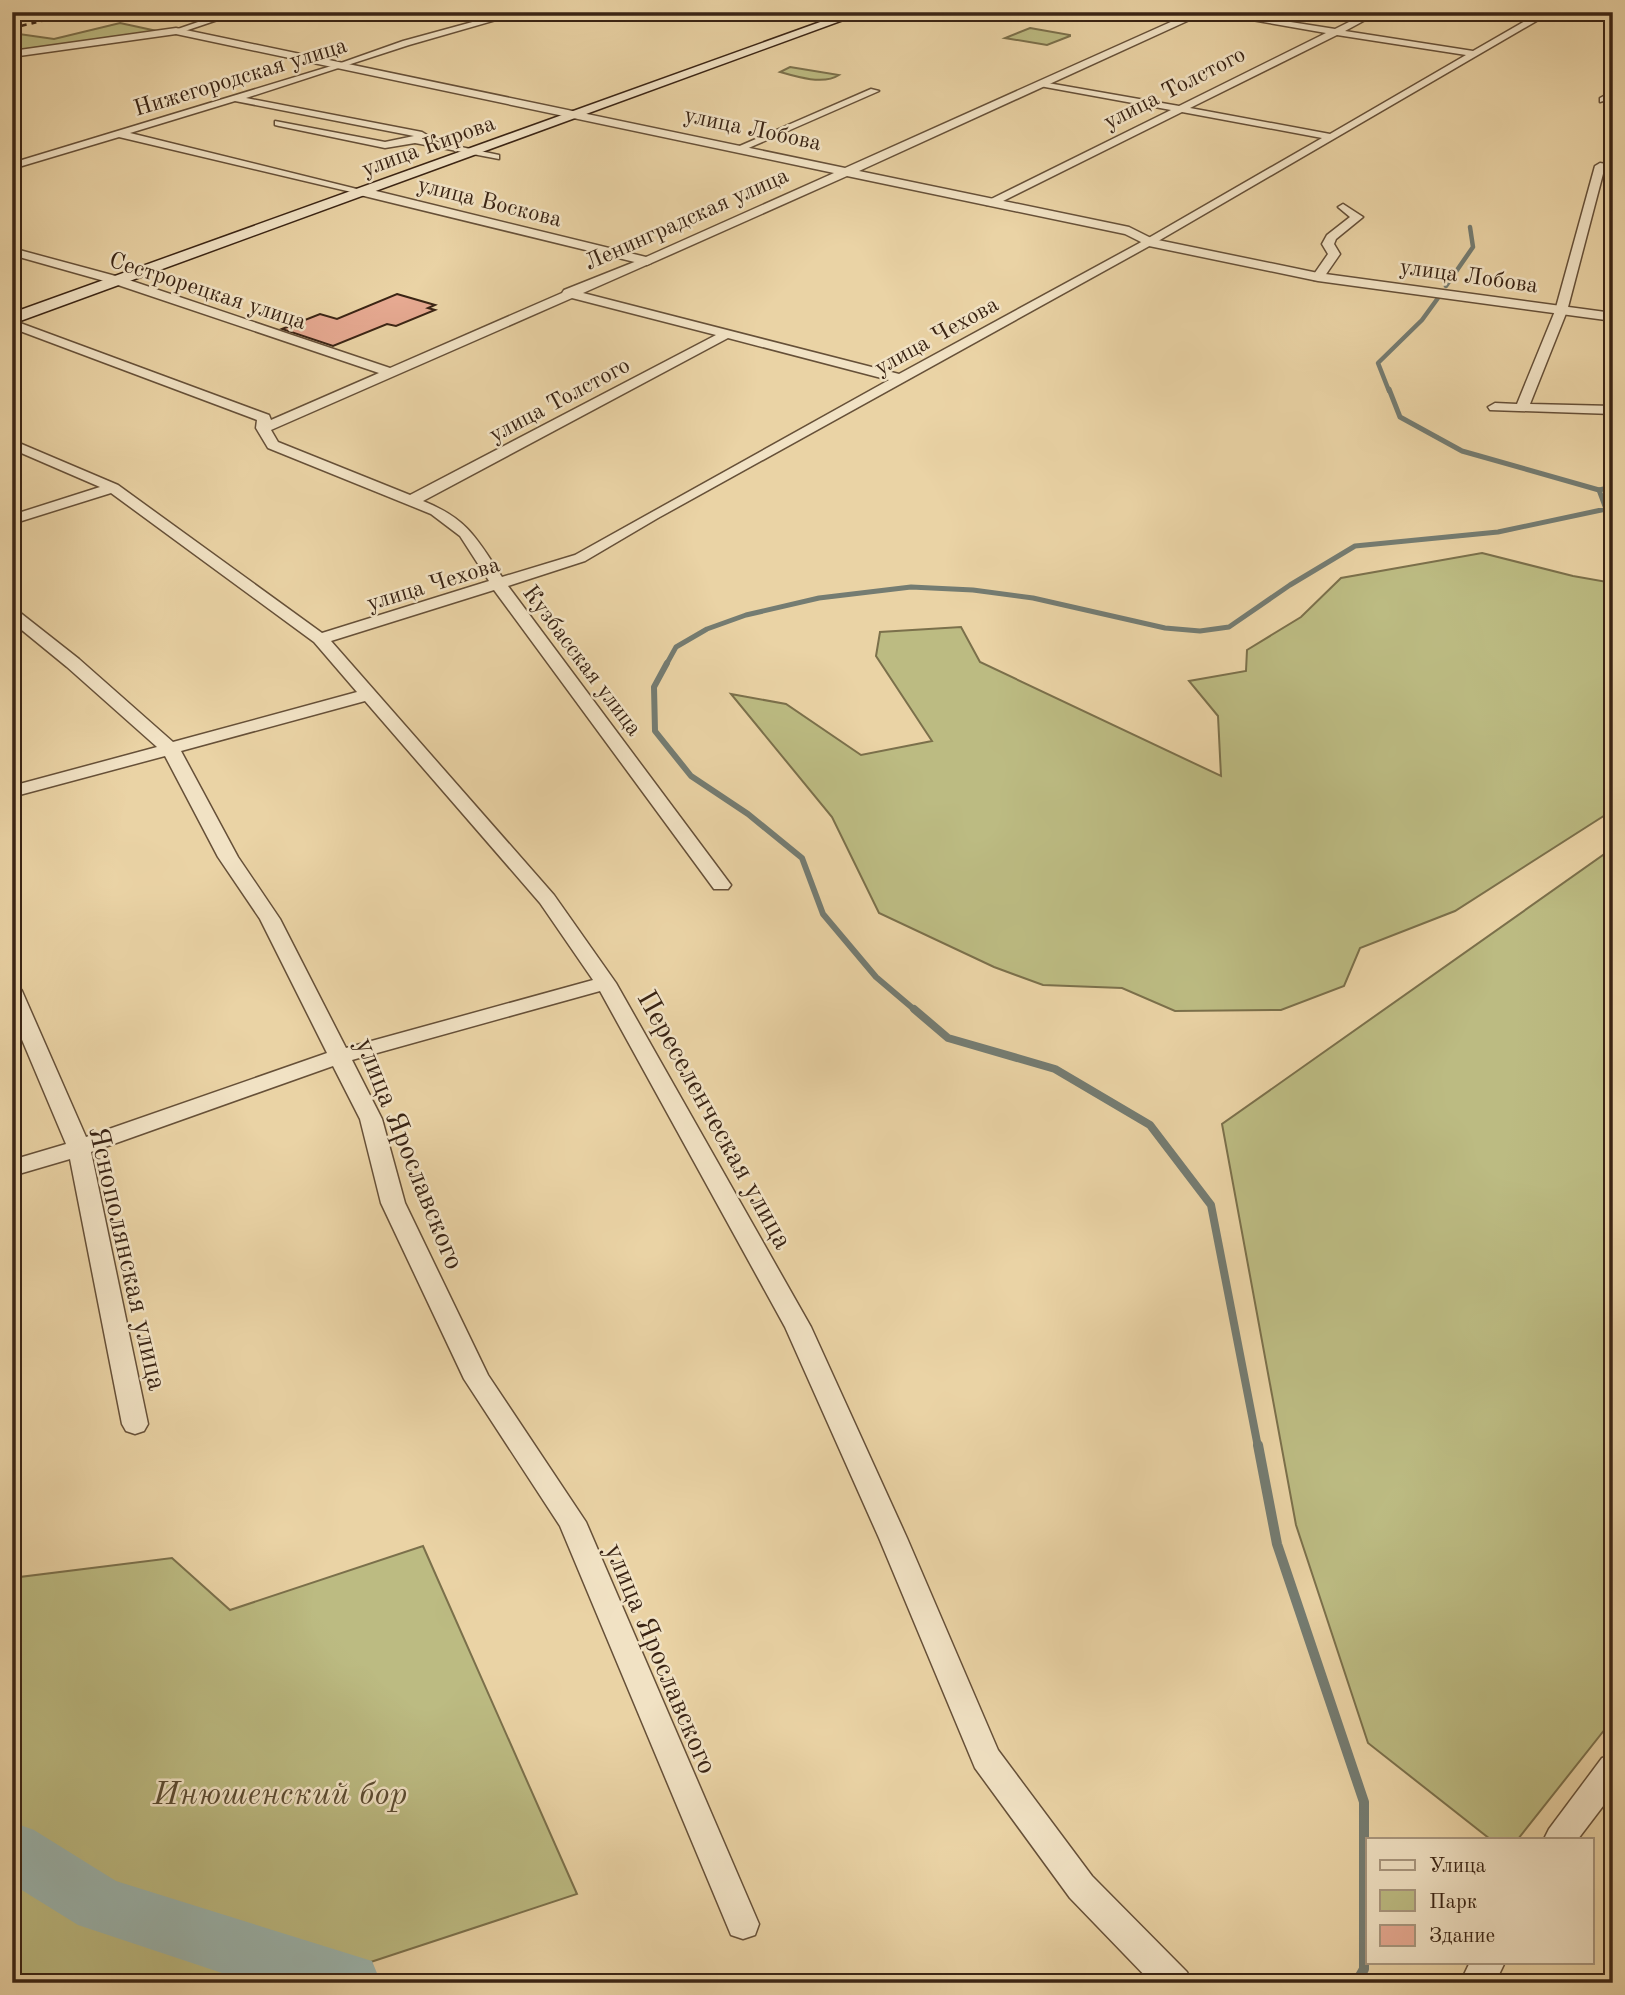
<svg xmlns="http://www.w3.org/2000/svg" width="1625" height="1995" font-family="'Old Standard TT',serif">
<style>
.green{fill:#bcbb82;stroke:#7b704b;stroke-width:2}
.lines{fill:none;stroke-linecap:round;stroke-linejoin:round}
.stream-far4{stroke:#747c72;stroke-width:4.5}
.stream-far3{stroke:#747c72;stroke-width:5}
.stream-far2{stroke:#747c72;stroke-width:6}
.stream-far1{stroke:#747c72;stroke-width:8}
.stream{stroke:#747c72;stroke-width:10}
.river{fill:#9bb6b0;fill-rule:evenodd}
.building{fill:#e6a991;stroke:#3a2414;stroke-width:2}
.minor-casing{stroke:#665038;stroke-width:3}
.tertiary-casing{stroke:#665038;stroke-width:3}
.secondary-casing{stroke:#3a2414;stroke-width:3}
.minor{fill:#f1e2c4;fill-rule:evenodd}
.tertiary{fill:#f1e2c4;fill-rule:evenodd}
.secondary{fill:#f1e2c4;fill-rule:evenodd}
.rail{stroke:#3a2414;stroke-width:2.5;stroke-dasharray:5 5;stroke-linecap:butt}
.labels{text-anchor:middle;stroke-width:5;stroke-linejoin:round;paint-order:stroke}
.far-street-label{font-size:23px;fill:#3a2414;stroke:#f1e2c4}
.street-label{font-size:28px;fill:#3a2414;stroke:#f1e2c4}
.near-park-label{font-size:33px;font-style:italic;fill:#5a4a30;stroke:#f1e2c4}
</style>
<rect width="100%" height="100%" fill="#ead3a5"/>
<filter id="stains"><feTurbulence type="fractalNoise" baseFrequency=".00286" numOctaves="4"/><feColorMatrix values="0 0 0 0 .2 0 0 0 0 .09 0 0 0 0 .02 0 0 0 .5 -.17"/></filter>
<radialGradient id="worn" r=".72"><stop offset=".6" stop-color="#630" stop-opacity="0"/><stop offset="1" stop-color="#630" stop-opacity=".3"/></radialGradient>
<g class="green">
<path d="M120,23L157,31L12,51V36L19,34L54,39Z"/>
<path d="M1030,28L1070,35V36L1047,45L1005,38Z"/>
<path d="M790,67L839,75C824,85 797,77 780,72Z"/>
<path d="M1482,553L1573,576L1613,583V810L1455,911L1360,948L1344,986L1281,1010L1175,1011L1122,988L1043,985L994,967L879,913L832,817L731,694L786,704L861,755L932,741L876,656L880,632L961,627L980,662L1221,776L1218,716L1189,681L1246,671L1247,650L1301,617L1341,578Z"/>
<path d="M1613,848V1719L1518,1839H1490L1368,1743L1296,1525L1222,1124Z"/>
<path d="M423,1546L577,1894L307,1983H12V1578L172,1558L230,1610Z"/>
</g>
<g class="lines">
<g class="stream-far4">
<path d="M1446,286L1473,247L1470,227"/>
<path d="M1389,391L1378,363L1422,320L1438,298"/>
</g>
<g class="stream-far3">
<path d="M1389,389L1400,417L1462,451L1599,490"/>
<path d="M666,665L676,647L707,629L746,615L819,598L911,587L973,590L1033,598L1165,628L1200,631L1229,627L1290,585L1355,546L1498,532L1606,509L1599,490L1613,487"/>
</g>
<path class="stream-far2" d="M667,663L654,687L655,731L691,776L748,814L802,858L823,914L876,977L916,1011"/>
<path class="stream-far1" d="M914,1009L948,1038L1055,1069L1150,1125L1211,1205L1258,1447"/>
<path class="stream" d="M1258,1445L1277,1544L1364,1802V1969L1356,1983"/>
<path class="river" d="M12,1822L34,1830L116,1881L372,1961L381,1983H252L78,1925L12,1884Z"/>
</g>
<path class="building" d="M397,294L435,305L428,308L435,310L396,326L387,324L333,346L282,329L320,314L337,319Z"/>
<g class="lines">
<g class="minor-casing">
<g id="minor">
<path d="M227,12H241L179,33L172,31Z"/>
<path d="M509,12H524L409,45L246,98L422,132L427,135L423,139L499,155V159L415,143L385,148L279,126L275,125V121L385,142L414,136L235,101L130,133L369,192L364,195L119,137L12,169V163L338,64L403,41Z"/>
<path d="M1206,12H1228L1335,29L1369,12H1380L1345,31L1473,51L1541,12H1552L1153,244L658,518L585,561L508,586L728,881L731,885L728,889H714L494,590L331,641L554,895L616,983L811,1327L907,1538L998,1750L1092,1876L1187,1972L1192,1983H1152L1070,1898L975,1768L879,1538L785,1327L600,991L352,1060L382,1119L405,1203L488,1375L586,1522L759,1924L755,1935L743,1939L731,1935L560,1526L464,1379L381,1203L360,1119L333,1066L91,1152L148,1424L144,1431L135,1434L126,1431L122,1424L70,1159L12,1176V1160L66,1144L12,1016V985L19,987L22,991L86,1137L327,1053L260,919L218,857L165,756L12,797V786L157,747L67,667L12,622V609L18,611L79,659L173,742L357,692L314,642L111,493L12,524V515L100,487L12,449V440L118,485L322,633L489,581L460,536L431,514L268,448L256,428L257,420L12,328V320L269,415L271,420L379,373L115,284L12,255V248L123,278L390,368L562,293L564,290L647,257L651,259V263L583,293L899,374L1145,240L1322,138L1182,112L995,205H987V201L1171,110L1045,87L1042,86V82L1179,106L1326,33ZM1337,35L1466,55L1330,134L1190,108ZM572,298L716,335L410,495L278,442L271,430ZM728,338L889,380L575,555L502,577C477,539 468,519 423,501ZM365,701L540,903L593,980L346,1048L280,919L238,857L181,751Z"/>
<path d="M871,89L879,91L744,150L735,148Z"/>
<path d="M1613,91V98L1600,102V98Z"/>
<path d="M1600,163L1613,165V171L1604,170L1567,311L1530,404L1613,406V414L1490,410L1488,407L1495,403L1517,404L1555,311L1595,166Z"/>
<path d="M1343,204L1363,217L1336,239L1334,244L1340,254L1322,280H1314L1312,277L1328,254L1322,244L1327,235L1350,217L1338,207Z"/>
<path d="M1613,1755V1793L1578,1839H1544L1549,1829L1602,1758Z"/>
<path d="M1470,1962H1505L1495,1983H1460Z"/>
</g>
</g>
<g class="tertiary-casing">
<path id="tertiary" d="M1193,12H1207L859,171L1129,227L1153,239L1318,273L1613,313V321L1318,281L1149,246L1125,234L847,176L647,265L360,195L358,192L364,188L646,257L834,173L176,34L12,57V51L176,28L845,168Z"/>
</g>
<g class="secondary-casing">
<path id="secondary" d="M848,12H865L12,324V313Z"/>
</g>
<use href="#minor" class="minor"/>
<use href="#tertiary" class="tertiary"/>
<use href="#secondary" class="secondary"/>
<g class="rail">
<path d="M12,15L26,12"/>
<path d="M12,28L80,12"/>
</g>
</g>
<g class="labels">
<g class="far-street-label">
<text transform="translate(240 76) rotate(-17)" y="8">Нижегородская улица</text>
<text transform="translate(1174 87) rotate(-27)" y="8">улица Толстого</text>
<text transform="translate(753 128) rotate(12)" y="8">улица Лобова</text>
<text transform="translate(428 145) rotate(-20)" y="8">улица Кирова</text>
<text transform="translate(490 201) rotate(14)" y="8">улица Воскова</text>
<text transform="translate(686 218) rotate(-24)" y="8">Ленинградская улица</text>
<text transform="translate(1469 275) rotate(8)" y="8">улица Лобова</text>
<text transform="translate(208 290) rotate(18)" y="8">Сестрорецкая улица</text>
<text transform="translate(936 335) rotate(-29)" y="8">улица Чехова</text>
<text transform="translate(559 399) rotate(-28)" y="8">улица Толстого</text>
<text transform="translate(433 583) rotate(-17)" y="8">улица Чехова</text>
<text transform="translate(583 660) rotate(53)" y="8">Кузбасская улица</text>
</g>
<g class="street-label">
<text transform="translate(716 1119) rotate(61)" y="10">Переселенческая улица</text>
<text transform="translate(411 1153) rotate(68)" y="10">улица Ярославского</text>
<text transform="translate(129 1258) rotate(77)" y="10">Яснополянская улица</text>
<text transform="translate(662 1658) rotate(67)" y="10">улица Ярославского</text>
</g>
<g class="near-park-label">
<text x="280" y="1804">Инюшенский бор</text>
</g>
</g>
<rect width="1625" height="1995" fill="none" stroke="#ead3a5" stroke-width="42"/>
<rect x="14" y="14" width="1597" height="1967" fill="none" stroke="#3a2414" stroke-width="3.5"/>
<rect x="21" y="21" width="1583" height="1953" fill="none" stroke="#3a2414" stroke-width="2"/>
<rect x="1366" y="1838" width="228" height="126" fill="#f1e2c4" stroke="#a8967e" stroke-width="2"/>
<rect x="1380" y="1860" width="35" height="10" fill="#f1e2c4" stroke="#a8967e" stroke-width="2"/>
<text x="1429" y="1872" font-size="21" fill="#3a2414">Улица</text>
<rect x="1380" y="1890" width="35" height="21" fill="#bcbb82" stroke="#a8967e" stroke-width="2"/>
<text x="1429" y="1908" font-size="21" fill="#3a2414">Парк</text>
<rect x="1380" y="1925" width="35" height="21" fill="#e6a991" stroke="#a8967e" stroke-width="2"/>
<text x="1429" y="1942" font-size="21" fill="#3a2414">Здание</text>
<rect width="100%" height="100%" filter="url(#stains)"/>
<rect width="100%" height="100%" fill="url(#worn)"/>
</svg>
